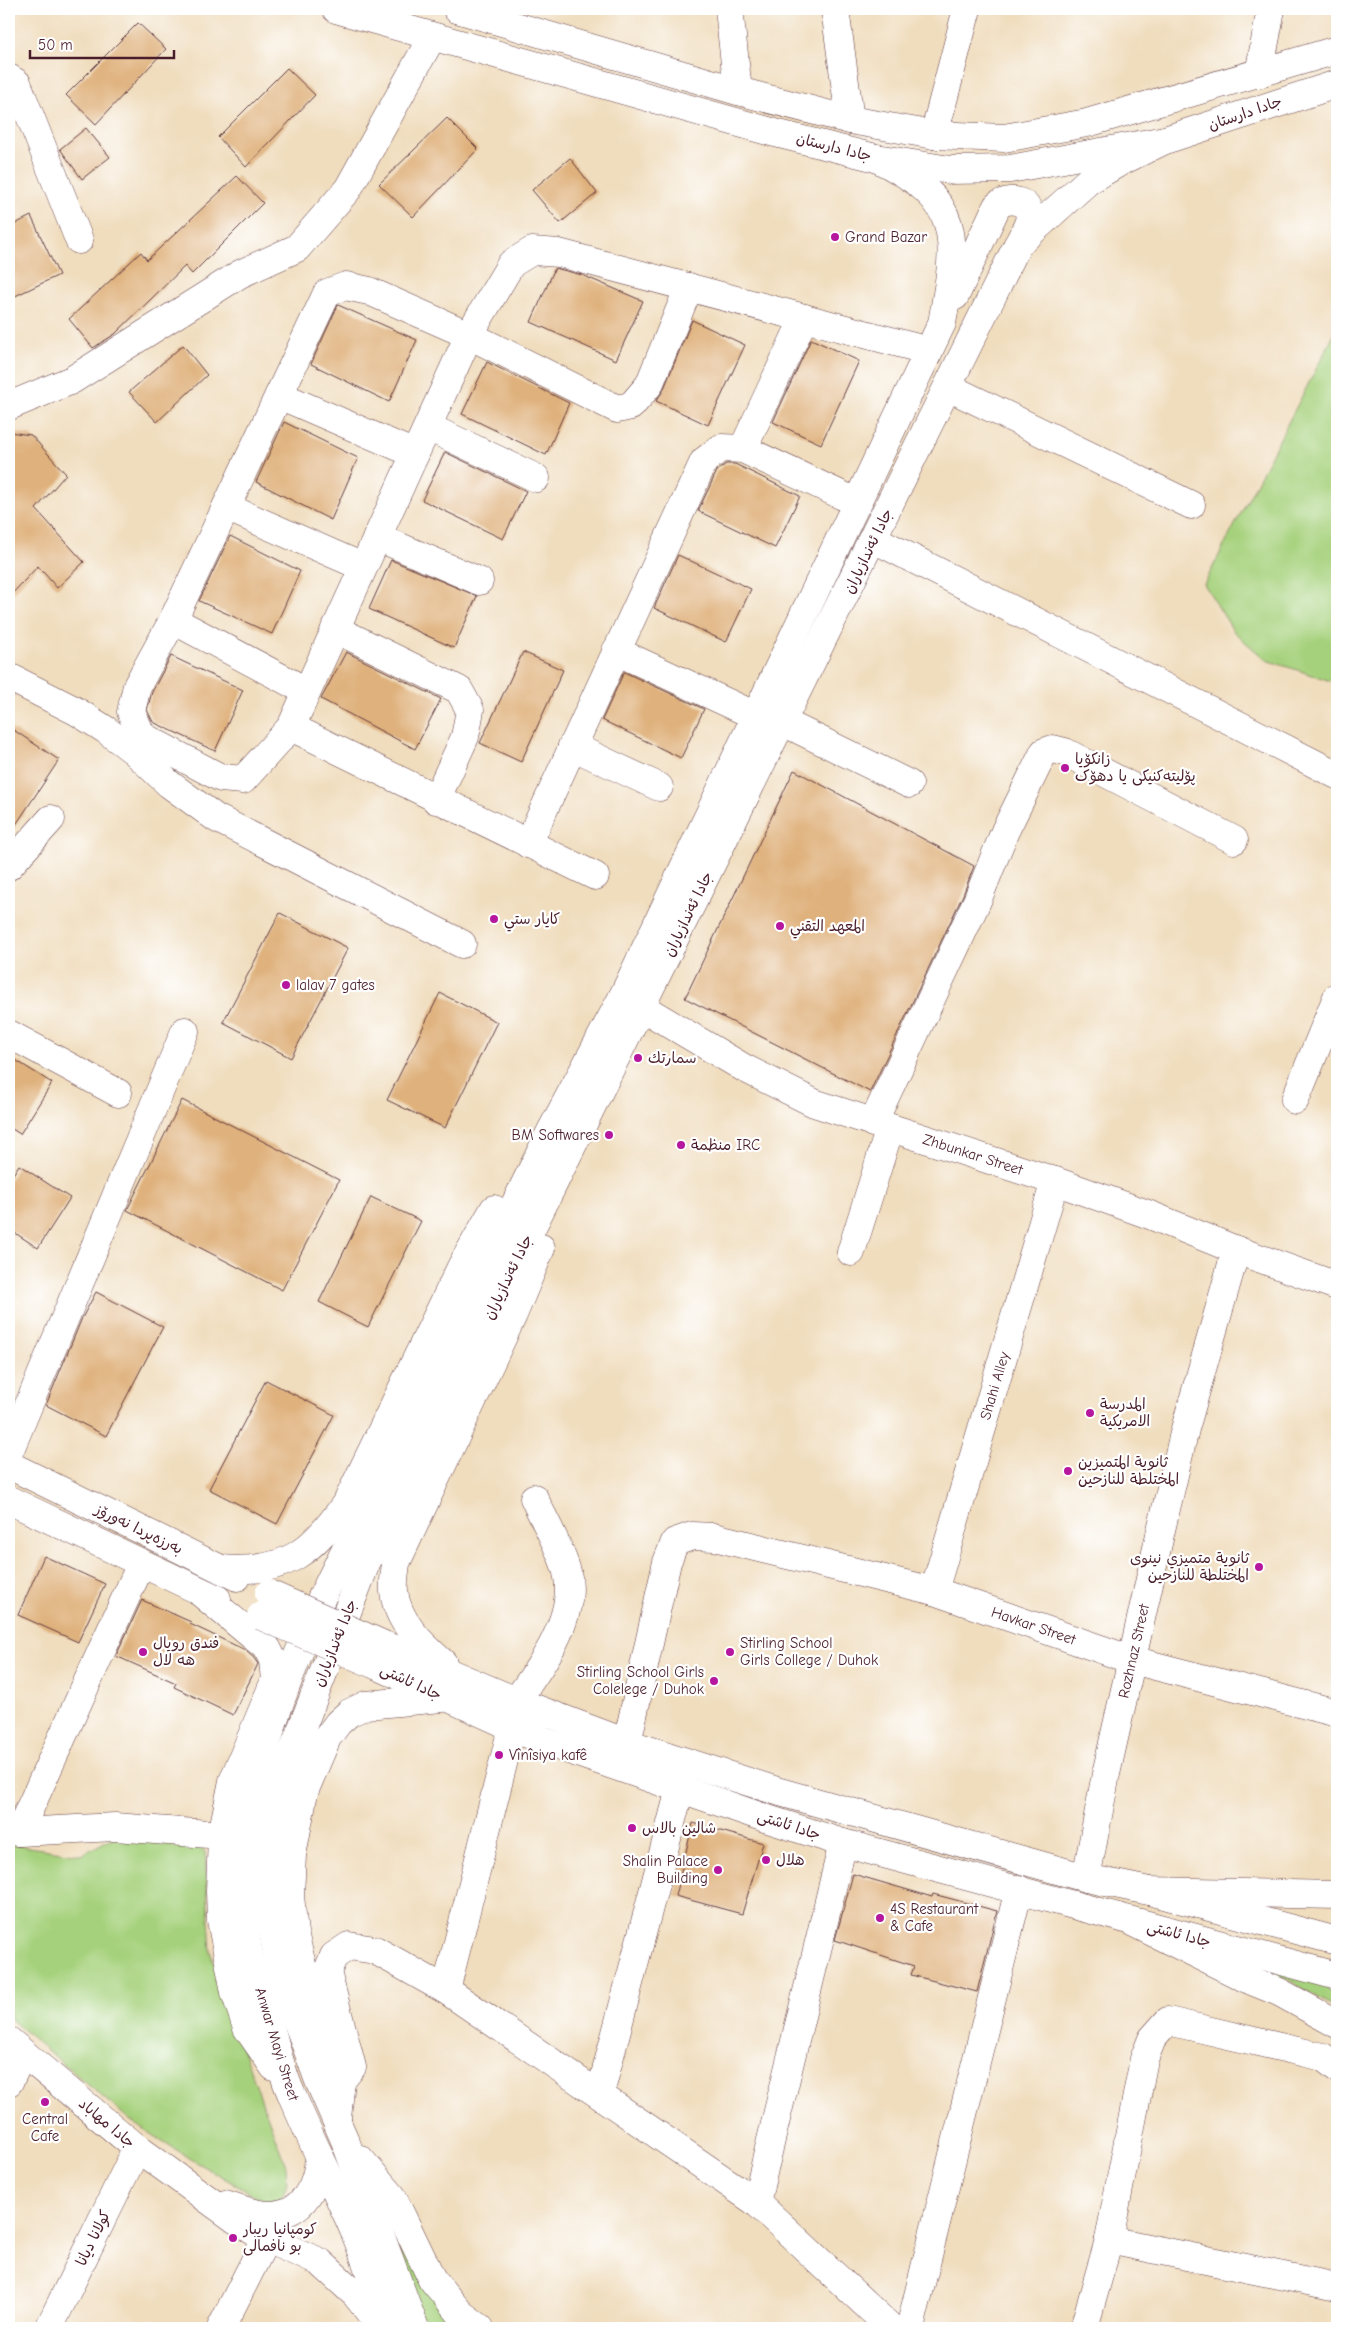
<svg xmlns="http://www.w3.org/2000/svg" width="1346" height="2337" font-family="'Comic Neue','Playpen Sans Arabic',sans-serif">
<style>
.green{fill:#a6d17c;stroke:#787854}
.building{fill:#dfb17c}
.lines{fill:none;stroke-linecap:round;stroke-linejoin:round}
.minor-casing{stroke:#633c41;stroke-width:29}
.major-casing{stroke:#633c41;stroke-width:29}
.highway-casing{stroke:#633c41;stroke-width:29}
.minor{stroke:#fff;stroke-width:28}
.major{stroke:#fff;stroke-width:28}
.highway{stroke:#fff;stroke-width:28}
.major-bridge-casing{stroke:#633c41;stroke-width:29;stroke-linecap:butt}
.major-bridge{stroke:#fff;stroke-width:28}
.poi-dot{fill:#b5179e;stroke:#fff;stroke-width:2}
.labels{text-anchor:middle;stroke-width:4.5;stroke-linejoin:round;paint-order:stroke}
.street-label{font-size:15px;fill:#4a1f2b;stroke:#fff}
.poi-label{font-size:15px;fill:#4a1f2b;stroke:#fff;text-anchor:start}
</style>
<rect width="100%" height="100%" fill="#fff"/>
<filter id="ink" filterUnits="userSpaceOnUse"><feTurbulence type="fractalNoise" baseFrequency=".02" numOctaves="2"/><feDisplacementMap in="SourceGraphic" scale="10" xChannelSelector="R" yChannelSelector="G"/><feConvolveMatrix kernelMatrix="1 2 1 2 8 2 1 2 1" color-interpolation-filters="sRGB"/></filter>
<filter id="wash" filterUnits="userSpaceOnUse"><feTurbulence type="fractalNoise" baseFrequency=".0096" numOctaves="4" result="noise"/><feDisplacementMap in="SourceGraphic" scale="20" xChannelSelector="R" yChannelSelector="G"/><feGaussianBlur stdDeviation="1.12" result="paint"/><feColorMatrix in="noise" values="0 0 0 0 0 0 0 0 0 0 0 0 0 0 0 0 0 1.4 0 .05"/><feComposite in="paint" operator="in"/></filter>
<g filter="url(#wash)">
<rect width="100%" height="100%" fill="#f0ddbe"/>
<g class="green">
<path d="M1337,329V683L1266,660L1234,632L1204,584Z"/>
<path d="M126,1830L196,1840L205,1852L211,1953L225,2002L286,2166C287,2181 289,2191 277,2202L265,2201L199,2164L131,2121L9,2018V1844L81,1855Z"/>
<path d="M1267,1969L1337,1988V2008Z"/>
<path d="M382,2197L463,2328H425Z"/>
</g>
<g id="blocks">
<g class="building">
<path d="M138,23L166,49L96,124L66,95Z"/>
<path d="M287,68L315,95L246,167L218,137Z"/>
<path d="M447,118L478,149L413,217L379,184Z"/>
<path d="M86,128L110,157L82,179L60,149Z"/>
<path d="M570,158L597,193L560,223L532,190Z"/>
<path d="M237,176L263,203L192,274L185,266L115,334L93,348L69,319L141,252L147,260Z"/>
<path d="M31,216L59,275L9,299V227Z"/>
<path d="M555,268L582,275L643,301L616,360L531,322Z"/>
<path d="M338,305L417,340L389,402L311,364Z"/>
<path d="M692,320L745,345L708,425L656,401L663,391Z"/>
<path d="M811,339L859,361L821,444L773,422Z"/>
<path d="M183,345L207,375L157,422L129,392Z"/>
<path d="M487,362L569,403L546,455L462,414Z"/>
<path d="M284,422L358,458L331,520L256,482Z"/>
<path d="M9,432L31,435L66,474L36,509L84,562L57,588L38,566L9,597Z"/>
<path d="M445,452L526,491L503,539L422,500Z"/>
<path d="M726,464H735L800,496L775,548L698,511L717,471Z"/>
<path d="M230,536L300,571L272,634L199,601Z"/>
<path d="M678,555L751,589L726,642L654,608Z"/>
<path d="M391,560L477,596L454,648L369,609Z"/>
<path d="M346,652L441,699L415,749L321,699Z"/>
<path d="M523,652L563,670L521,762L480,743Z"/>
<path d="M171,656L243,690L215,751L153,722L147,710L152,692Z"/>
<path d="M624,672L704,709L681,758L602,720Z"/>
<path d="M9,727L59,760L9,835Z"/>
<path d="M794,770L974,866L963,895L870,1092L685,998Z"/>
<path d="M280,913L348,948L291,1058L223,1022Z"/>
<path d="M440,993L497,1022L445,1128L387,1100Z"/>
<path d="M9,1056L52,1083L20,1134L9,1127Z"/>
<path d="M182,1100L339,1180L282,1290L127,1210Z"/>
<path d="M19,1165L70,1198L38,1248L9,1229V1181Z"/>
<path d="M371,1197L421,1221L368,1327L319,1302Z"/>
<path d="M96,1292L163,1327L106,1436L46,1405L82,1318Z"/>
<path d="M266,1380L334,1415L277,1524L209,1489Z"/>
<path d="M44,1556L105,1584L78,1642L18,1615Z"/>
<path d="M142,1600L191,1622L190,1624L245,1650L254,1658L258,1664L233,1715L174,1687L176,1683L116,1656Z"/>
<path d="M693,1823L763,1843L742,1914L675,1896Z"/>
<path d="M853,1874L932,1897L933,1894L997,1911L977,1992L911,1975L914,1966L835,1940Z"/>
</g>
</g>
</g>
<g filter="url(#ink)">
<use href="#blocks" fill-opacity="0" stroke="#633c41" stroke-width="1"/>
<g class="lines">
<g class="minor-casing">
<g id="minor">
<path d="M729,9L738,91"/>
<path d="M835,9L850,120"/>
<path d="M1259,74L1271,9"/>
<path d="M9,78L17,83L79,240"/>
<path d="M934,135L967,9"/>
<path d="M948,387L1191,505"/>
<path d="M279,395L415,454"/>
<path d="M9,406L72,380L240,274L297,248L348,189L432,37"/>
<path d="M428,427L536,478"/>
<path d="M743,449L804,318"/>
<path d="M226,507L363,567"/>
<path d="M377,537L479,581"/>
<path d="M874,539L1337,775"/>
<path d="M173,620L306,691"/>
<path d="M335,629L459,690L470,710L465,737L436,800"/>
<path d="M616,651L756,716"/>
<path d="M9,677L76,711L106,730L134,751L169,784L216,818L462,944"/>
<path d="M783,722L909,784"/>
<path d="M291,727L243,780L221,778L142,736L131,712L137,686L173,620L327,293L346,286L369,291L469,335L617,409L631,406L649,385L689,287"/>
<path d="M572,746L659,787"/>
<path d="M528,844L704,461L721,448L743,449L858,503"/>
<path d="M9,866L51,819"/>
<path d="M595,876L291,727L469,335L511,264L532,251L559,253L929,351"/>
<path id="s1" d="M623,996L744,1068L814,1103L1055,1181L1150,1215L1236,1250L1337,1286"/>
<path d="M9,1034L118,1093"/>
<path d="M1295,1100L1337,997"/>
<path d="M873,1123L977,901L1005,831L1044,752L1053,749L1065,752L1234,840"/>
<path d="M851,1252L890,1128"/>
<path d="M9,1452L185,1031"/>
<path id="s2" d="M934,1591L1055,1181"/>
<path d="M516,1701C540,1668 578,1616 567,1572C561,1549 544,1520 534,1498"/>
<path id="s3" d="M627,1743L667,1562L675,1542L692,1536L714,1537L934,1591L1132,1660L1337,1713"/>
<path d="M9,1831L19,1832L115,1827L222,1835"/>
<path d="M19,1832L141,1564"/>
<path id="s4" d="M1086,1878L1106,1774L1161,1530L1185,1429L1236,1250"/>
<path d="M446,1990L512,1728"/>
<path d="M9,2041L137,2148L239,2222L266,2239L320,2262L356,2295L382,2328"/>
<path d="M341,2081L352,2067L327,1972L334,1956L349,1946L375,1950L446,1990L756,2202L891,2328"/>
<path d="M9,2082L23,2053"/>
<path d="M600,2094L680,1789"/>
<path d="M756,2202L843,1843"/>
<path d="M225,2204C239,2208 256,2216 271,2215C304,2214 318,2184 319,2156"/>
<path d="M1109,2240L1337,2287"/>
<path d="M49,2328L137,2148"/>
<path d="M221,2328L266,2239"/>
<path d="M910,2328L1019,1889"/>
<path d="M1084,2328L1109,2240L1144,2059L1152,2039L1168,2021L1323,2057L1337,2068"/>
</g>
</g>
<g class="major-casing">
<g id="major">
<path d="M336,9L775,133L876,158L950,170L1010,169L1165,140L1337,84"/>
<path d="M457,9L738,91L850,120L934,135L1004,138L1087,123L1337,50"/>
<path d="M955,296L997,206C1009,196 1033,200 1029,221C1027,228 1022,236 1019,243"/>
<path d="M9,1465L237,1577"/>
<path d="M9,1500L217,1599"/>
<path d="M221,1569C286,1574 313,1552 348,1500L461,1267L494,1209"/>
<path d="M201,1593L267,1648L273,1660L275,1680L233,1781L222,1835L220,1891L221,1920L235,1992L247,2028L274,2067"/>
<path d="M384,1645L516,1701L627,1743L780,1792L1086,1878L1149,1891L1337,1941"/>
<path d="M443,1663C421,1644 397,1621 394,1591C393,1582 395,1572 396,1563L513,1315L541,1248"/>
<path d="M376,1665L546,1742L768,1819L843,1843L1337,1976"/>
<path d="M337,2118L341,2081L304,1973L294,1933L290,1896L292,1855L304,1792L327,1738L338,1723L349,1713L366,1705L442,1698"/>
<path d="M360,2159L392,2196L432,2279L460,2313L480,2328"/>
<path d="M386,2328C376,2291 365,2254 349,2219C330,2177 309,2136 291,2093C281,2071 276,2046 269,2023C261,1995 250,1966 246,1937C230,1819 276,1706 321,1599L552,1129L623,996L942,323C958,236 964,201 876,158"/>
<path d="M415,2328L346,2143L319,2081L288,1996L279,1962L272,1927L269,1886L274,1822L281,1786L292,1753L367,1561L1018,244L1088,181L1120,162L1165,140"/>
</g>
</g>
<g class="highway-casing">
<g id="highway">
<path d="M1149,1891L1337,1895"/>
<path d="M1132,1922L1247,1979L1279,1992L1337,2024"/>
</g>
</g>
<use href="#minor" class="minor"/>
<use href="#major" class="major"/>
<use href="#highway" class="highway"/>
<g class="major-bridge-casing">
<g id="major-bridge">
<path d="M269,1594L384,1645"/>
<path d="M261,1616L376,1665"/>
</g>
</g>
<use href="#major-bridge" class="major-bridge"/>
</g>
</g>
<g class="poi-dot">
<circle cx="835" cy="237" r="5"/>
<circle cx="1065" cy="768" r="5"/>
<circle cx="494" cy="919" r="5"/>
<circle cx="780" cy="926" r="5"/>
<circle cx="286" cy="985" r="5"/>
<circle cx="638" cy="1058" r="5"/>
<circle cx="609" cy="1135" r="5"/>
<circle cx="681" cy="1145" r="5"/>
<circle cx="1090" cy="1413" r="5"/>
<circle cx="1068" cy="1471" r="5"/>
<circle cx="1259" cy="1567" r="5"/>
<circle cx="143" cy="1652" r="5"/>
<circle cx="730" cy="1652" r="5"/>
<circle cx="714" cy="1681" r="5"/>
<circle cx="499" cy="1755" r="5"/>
<circle cx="632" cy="1828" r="5"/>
<circle cx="766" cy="1860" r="5"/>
<circle cx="718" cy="1870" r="5"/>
<circle cx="880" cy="1918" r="5"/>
<circle cx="45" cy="2102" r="5"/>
<circle cx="233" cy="2238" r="5"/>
</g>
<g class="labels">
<g class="street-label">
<text transform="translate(1245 113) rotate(-19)" y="5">جادا دارستان</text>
<text transform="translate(834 147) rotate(14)" y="5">جادا دارستان</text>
<text transform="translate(868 551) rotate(-64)" y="5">جادا ئەندازیاران</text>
<text transform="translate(688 914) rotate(-64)" y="5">جادا ئەندازیاران</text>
<text dy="5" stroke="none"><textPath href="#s1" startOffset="386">Zhbunkar Street</textPath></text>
<text transform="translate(508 1277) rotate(-64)" y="5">جادا ئەندازیاران</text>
<text dy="5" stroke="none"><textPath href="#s2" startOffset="214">Shahi Alley</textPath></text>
<text transform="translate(139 1529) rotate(26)" y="5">بەرزەپردا نەورۆز</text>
<text dy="5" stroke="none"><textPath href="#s3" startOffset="579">Havkar Street</textPath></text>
<text transform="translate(335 1643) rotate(-68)" y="5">جادا ئەندازیاران</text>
<text dy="5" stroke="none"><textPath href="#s4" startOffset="232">Rozhnaz Street</textPath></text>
<text transform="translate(411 1682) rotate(25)" y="5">جادا ئاشتی</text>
<text transform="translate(789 1825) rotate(18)" y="5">جادا ئاشتی</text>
<text transform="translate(1179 1934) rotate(15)" y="5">جادا ئاشتی</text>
<text transform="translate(277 2044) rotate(73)" y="5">Anwar Mayi Street</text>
<text transform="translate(107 2123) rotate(40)" y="5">جادا مهاباد</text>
<text transform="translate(93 2238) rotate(-64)" y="5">کولانا دیانا</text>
</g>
<g class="poi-label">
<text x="845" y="242">Grand Bazar</text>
<text x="1075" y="764">زانکۆیا<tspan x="1075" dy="17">پۆلیتەکنیکی یا دهۆک</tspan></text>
<text x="504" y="924">كايار ستي</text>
<text x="790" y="931">المعهد التقني</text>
<text x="296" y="990">lalav 7 gates</text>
<text x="648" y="1063">سمارتك</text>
<text x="599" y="1140" text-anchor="end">BM Softwares</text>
<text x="691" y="1150">منظمة IRC</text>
<text x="1100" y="1409">المدرسة<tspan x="1100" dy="17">الامريكية</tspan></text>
<text x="1078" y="1467">ثانوية المتميزين<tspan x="1078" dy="17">المختلطة للنازحين</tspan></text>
<text x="1249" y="1563" text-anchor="end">ثانوية متميزي نينوى<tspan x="1249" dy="17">المختلطة للنازحين</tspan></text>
<text x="153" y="1648">فندق رويال<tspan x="153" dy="17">هه لال</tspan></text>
<text x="740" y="1648">Stirling School<tspan x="740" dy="17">Girls College / Duhok</tspan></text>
<text x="704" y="1677" text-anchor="end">Stirling School Girls<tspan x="704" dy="17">Colelege / Duhok</tspan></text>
<text x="509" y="1760">Vînîsiya kafê</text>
<text x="642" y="1833">شالين بالاس</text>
<text x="776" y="1865">هلال</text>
<text x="708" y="1866" text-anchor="end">Shalin Palace<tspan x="708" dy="17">Building</tspan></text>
<text x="890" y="1914">4S Restaurant<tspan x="890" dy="17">&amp; Cafe</tspan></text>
<text x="45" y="2124" text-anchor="middle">Central<tspan x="45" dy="17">Cafe</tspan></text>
<text x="243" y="2234">كومپانيا ريبار<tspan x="243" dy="17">بو نافمالى</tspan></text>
</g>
</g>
<rect width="1346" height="2337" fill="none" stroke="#fff" stroke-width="30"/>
<path d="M30 50v8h144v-8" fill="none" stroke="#4a1f2b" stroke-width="2.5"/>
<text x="38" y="50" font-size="15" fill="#4a1f2b" stroke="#ffffff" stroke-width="4" paint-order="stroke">50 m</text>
</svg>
